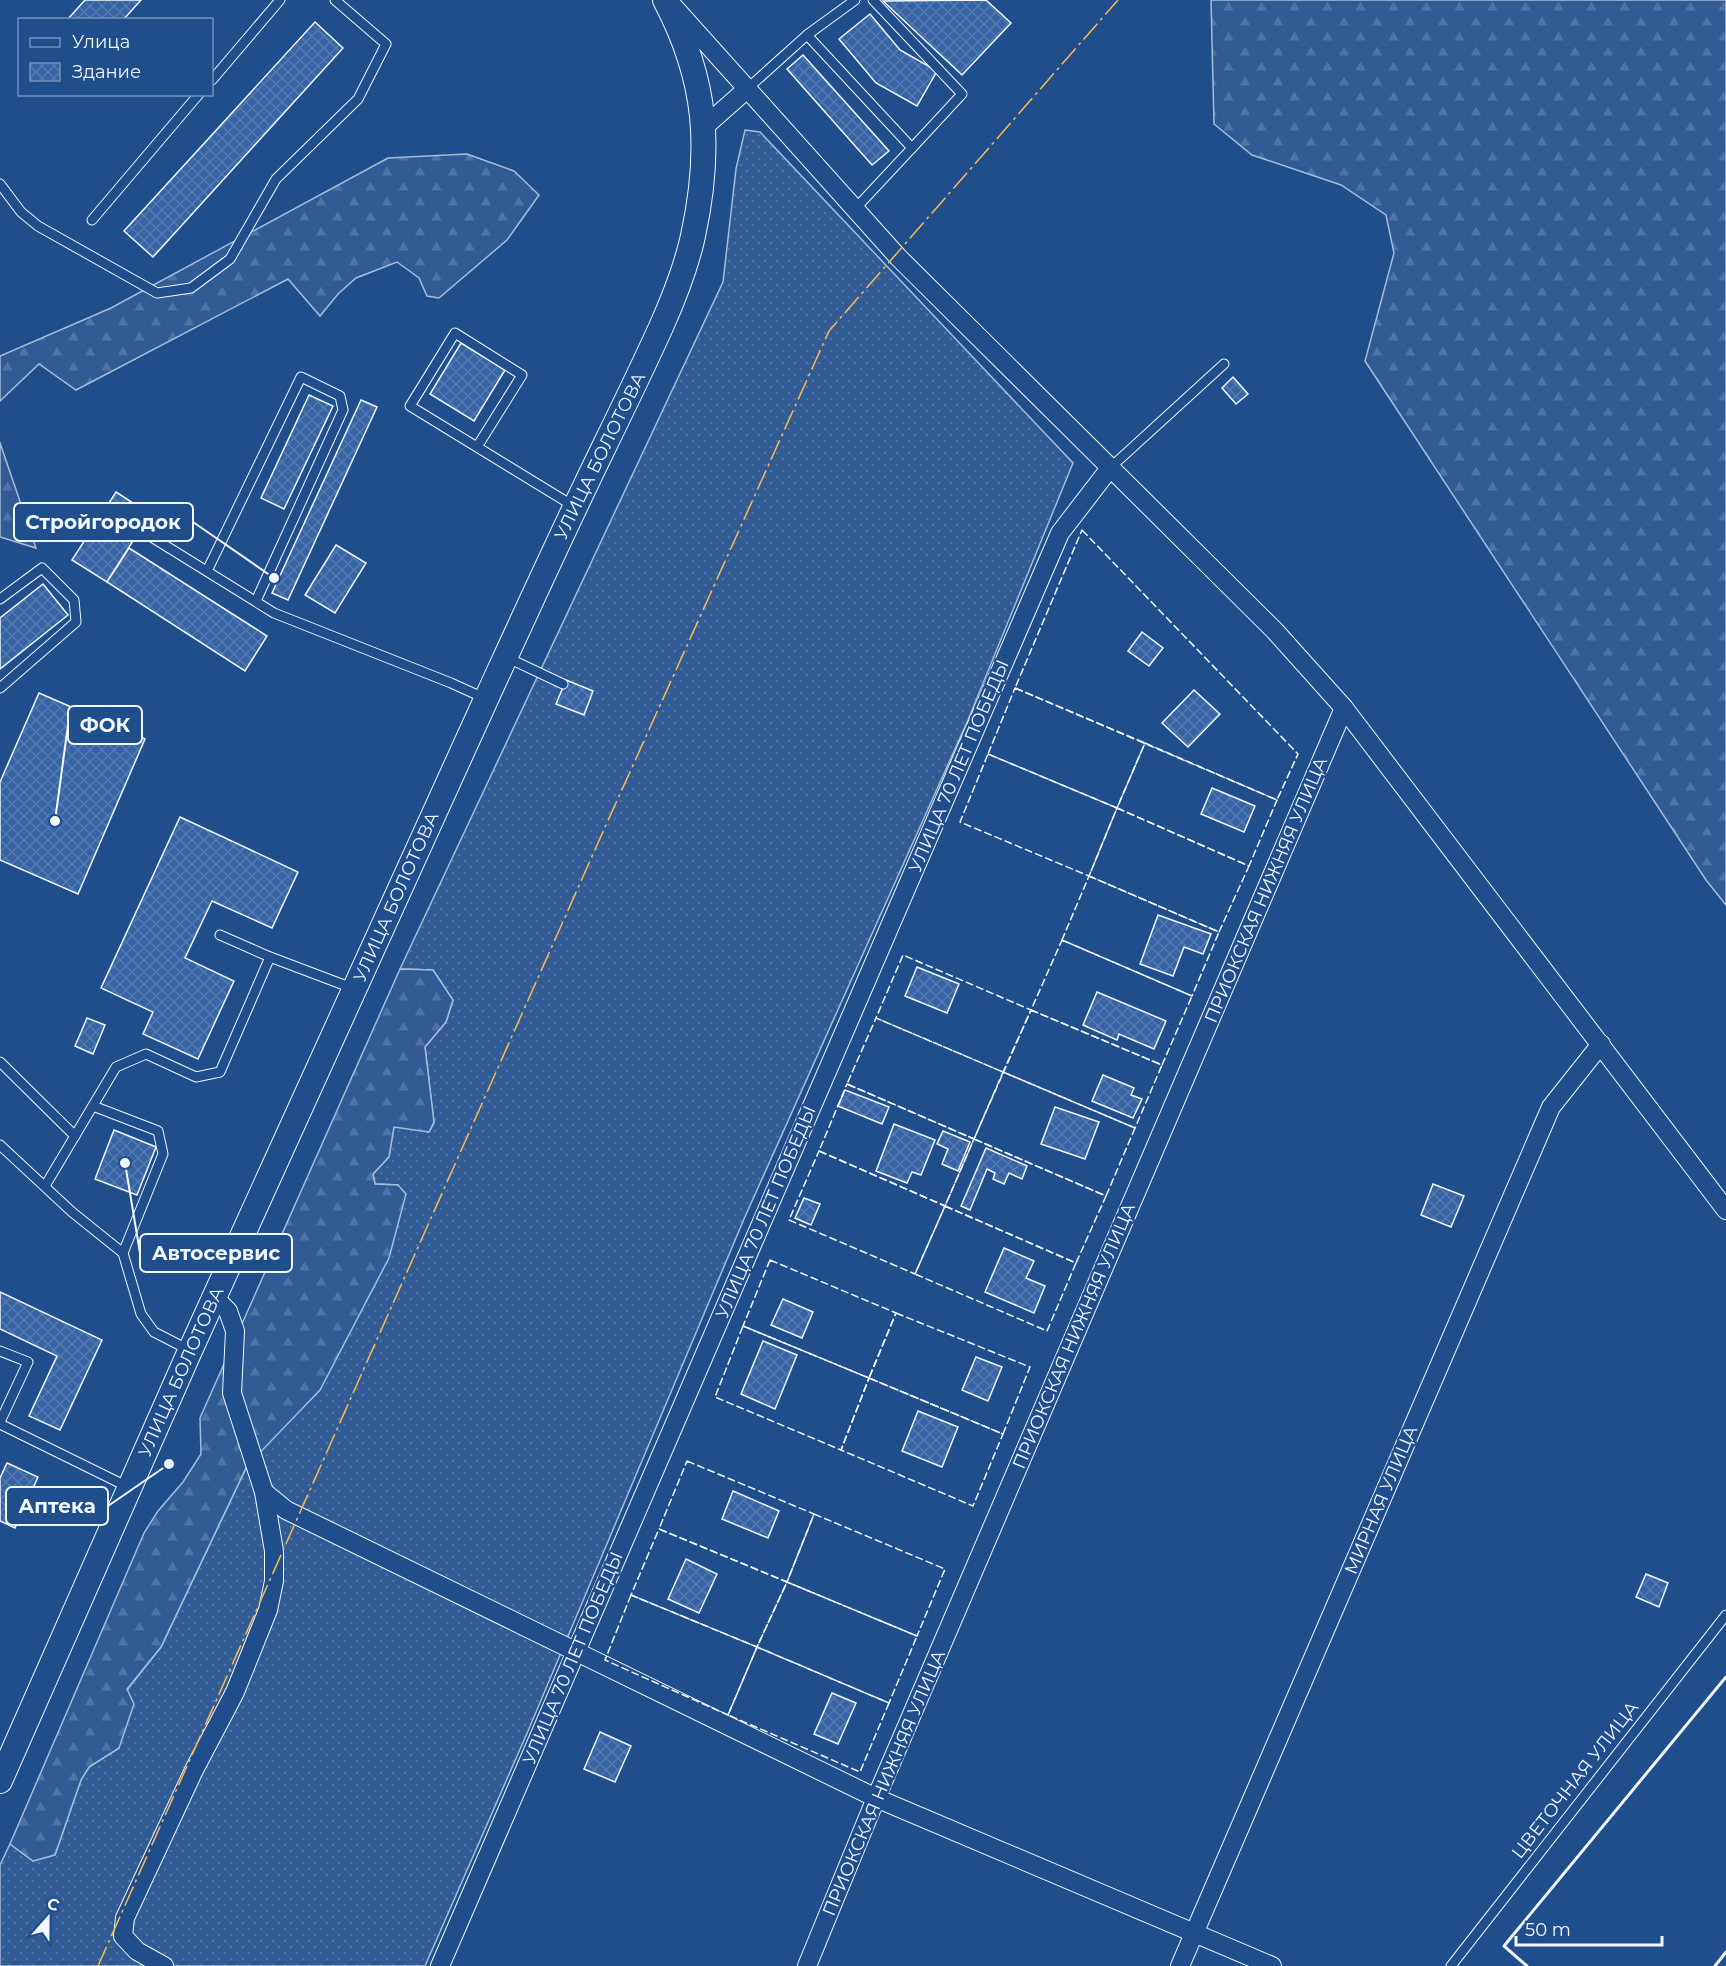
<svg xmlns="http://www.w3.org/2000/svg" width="1726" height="1966" font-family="Montserrat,sans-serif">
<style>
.grass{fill:url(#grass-dots);stroke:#a8bbd7;stroke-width:1.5}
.forest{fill:url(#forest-firs);stroke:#a8bbd7;stroke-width:1.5}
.building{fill:url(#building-cross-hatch);stroke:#f2f6ff;stroke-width:1.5}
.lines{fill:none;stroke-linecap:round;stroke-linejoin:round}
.lane-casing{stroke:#f2f6ff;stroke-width:11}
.street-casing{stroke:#f2f6ff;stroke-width:20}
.secondary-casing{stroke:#f2f6ff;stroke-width:26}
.lane{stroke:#1f4e8c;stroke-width:9}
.street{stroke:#1f4e8c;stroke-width:18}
.secondary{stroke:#1f4e8c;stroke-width:24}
.fence{stroke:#f2f6ff;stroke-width:1.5;stroke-dasharray:8 3;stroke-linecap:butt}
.wall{stroke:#f2f6ff;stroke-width:3}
.power{stroke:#ffb74d;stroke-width:1.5;stroke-dasharray:21 4.5 3 4.5;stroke-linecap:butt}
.labels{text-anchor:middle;stroke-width:4.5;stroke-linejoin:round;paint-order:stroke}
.street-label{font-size:18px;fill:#f2f6ff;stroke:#1f4e8c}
.leader{fill:none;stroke:#f2f6ff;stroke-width:2}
.callout-dot{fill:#f2f6ff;stroke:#1f4e8c;stroke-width:2}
.callout{fill:#1f4e8c;stroke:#f2f6ff;stroke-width:2}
.callout-label{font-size:20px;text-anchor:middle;font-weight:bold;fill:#f2f6ff}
</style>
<defs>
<pattern id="grass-dots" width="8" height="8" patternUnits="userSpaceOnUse" patternTransform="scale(1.5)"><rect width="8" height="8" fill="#305b95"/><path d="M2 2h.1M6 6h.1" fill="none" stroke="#4e73a5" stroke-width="1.8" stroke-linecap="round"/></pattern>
<pattern id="forest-firs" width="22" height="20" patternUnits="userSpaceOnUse" patternTransform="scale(1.5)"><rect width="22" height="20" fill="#305b95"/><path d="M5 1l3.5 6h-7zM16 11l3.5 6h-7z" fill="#4e73a5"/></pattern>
<pattern id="building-cross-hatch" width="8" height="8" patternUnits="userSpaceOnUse" patternTransform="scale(1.5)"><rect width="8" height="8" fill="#3563a3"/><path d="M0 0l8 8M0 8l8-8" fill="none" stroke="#537ab1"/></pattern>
</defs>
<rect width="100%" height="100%" fill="#1f4e8c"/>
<path class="grass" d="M745,130L760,132L1073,463L968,720L744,1219L528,1731L425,1966H0V1865L10,1844L33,1861L55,1855L81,1780L89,1767L119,1748L127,1690L161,1647L247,1466L398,1185L375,1184L373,1174L389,1157L394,1126L429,1132L434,1123L425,1047L446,1022L453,1000L433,970L400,969L723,282L736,169Z"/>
<g class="forest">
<path d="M1211,0H1726V905L1706,880L1365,361L1394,253L1386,215L1341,185L1252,155L1214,124Z"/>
<path d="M467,154L514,171L539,195L507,240L439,298L427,296L419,278L397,262L356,278L338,294L320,316L288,279L76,390L39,364L0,401V356L111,308L388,158Z"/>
<path d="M0,442V443L36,548L0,537Z"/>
<path d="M400,969L433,970L453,1000L446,1022L425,1047L434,1122L429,1132L394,1127L389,1157L373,1174L375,1184L398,1185L406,1194L389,1258L320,1390L247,1466L161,1647L127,1689L134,1704L119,1748L89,1767L81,1780L55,1855L33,1861L10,1844L144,1533L158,1511L183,1482L201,1454L200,1418Z"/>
</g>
<g class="building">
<path d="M85,0H141L123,20H67Z"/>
<path d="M986,0L1011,23L962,75L883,1Z"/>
<path d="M870,14L900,50L937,71L917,106L876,83L839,39Z"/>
<path d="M315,22L343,48L153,257L124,231Z"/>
<path d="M803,55L889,151L872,165L787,69Z"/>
<path d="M461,343L505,370L474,421L430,394Z"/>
<path d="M1233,377L1248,394L1236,404L1222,388Z"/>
<path d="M309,395L333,406L284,509L261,498Z"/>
<path d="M361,400L377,407L288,600L272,593Z"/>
<path d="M116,492L150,514L107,582L72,560Z"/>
<path d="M336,545L366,563L335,613L305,595Z"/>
<path d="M129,548L267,636L245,671L107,582Z"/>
<path d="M43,584L68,615L0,669V618Z"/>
<path d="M1142,632L1163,648L1149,666L1128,651Z"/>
<path d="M566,680L593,691L584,715L556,704Z"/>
<path d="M1194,690L1220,714L1188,747L1162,723Z"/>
<path d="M39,693L145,739L78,894L0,860V782Z"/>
<path d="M1212,788L1255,806L1244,832L1201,814Z"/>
<path d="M180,817L298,872L272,928L212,901L185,958L234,981L198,1059L143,1034L153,1012L101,988Z"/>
<path d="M1158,915L1211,934L1203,954L1184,947L1173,976L1140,964Z"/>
<path d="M917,967L959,984L947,1013L905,996Z"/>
<path d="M1097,992L1166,1021L1154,1049L1119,1034L1117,1040L1083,1025Z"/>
<path d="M87,1018L105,1025L93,1054L75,1046Z"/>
<path d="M1103,1075L1134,1088L1131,1095L1142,1099L1133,1118L1092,1101Z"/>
<path d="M845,1090L889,1107L882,1124L838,1106Z"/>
<path d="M1055,1107L1099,1122L1085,1159L1041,1144Z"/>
<path d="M894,1124L935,1140L921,1175L912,1172L907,1183L876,1171Z"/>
<path d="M114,1130L156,1147L137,1195L95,1179Z"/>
<path d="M943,1131L970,1142L958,1171L942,1164L948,1149L937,1144Z"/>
<path d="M986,1148L1027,1166L1022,1179L1009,1173L1004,1184L993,1179L995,1173L987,1169L970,1210L961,1206Z"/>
<path d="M1433,1184L1464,1196L1451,1227L1421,1215Z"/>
<path d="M804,1198L820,1204L811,1225L795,1218Z"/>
<path d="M1004,1248L1034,1261L1026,1278L1045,1286L1034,1313L985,1292Z"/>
<path d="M0,1292L102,1340L60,1430L29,1416L57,1356L0,1329Z"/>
<path d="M783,1299L813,1312L802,1338L771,1325Z"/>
<path d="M763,1341L797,1355L775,1409L741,1394Z"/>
<path d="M976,1357L1002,1367L988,1401L962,1390Z"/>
<path d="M918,1411L958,1427L942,1467L902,1451Z"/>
<path d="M7,1463L38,1477L15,1528L0,1521V1478Z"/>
<path d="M733,1491L779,1511L768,1538L722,1519Z"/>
<path d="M686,1559L717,1574L699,1613L668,1599Z"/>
<path d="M1646,1574L1668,1583L1659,1607L1636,1597Z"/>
<path d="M832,1693L856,1703L838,1744L814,1734Z"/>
<path d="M600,1732L631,1746L615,1782L584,1769Z"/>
</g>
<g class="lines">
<g class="lane-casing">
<g id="lane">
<path d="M873,0L962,94L912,148"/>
<path d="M807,35L855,0"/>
<path d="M212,80L280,0"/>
<path d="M747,89L807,35L912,148L855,209"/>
<path d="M0,184L21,212L38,226L157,293L191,288L230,259L276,179L358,99L386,44L335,0"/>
<path d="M92,220L199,94"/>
<path d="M477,447L522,375L455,333L410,406L575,507"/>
<path d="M1110,468L1224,364"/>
<path d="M150,536L274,613L451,683L484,698"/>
<path d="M207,571L301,377L340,396L343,410L256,601"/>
<path d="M0,599L42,568L74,600L76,622L0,688"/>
<path d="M506,657L563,684"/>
<path d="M220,935L270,957L352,988"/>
<path d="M0,1062L75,1136"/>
<path d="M93,1106L158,1131L163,1154L123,1253"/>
<path d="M0,1145L72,1212L123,1253L141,1314L154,1332L189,1350"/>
<path d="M45,1186L116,1067L146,1054L196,1077L220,1072L270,957"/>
<path d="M0,1351L28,1362L0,1422"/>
<path d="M0,1424L128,1487"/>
<path d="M1451,1966L1726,1615"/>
</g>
</g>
<g class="street-casing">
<g id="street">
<path d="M673,6L898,257L1275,631L1344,708L1726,1210"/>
<path d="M703,128L747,89"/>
<path d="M214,1297L228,1311L235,1331L232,1393L264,1492L286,1510L876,1798L1272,1966"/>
<path d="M164,1966L137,1951L123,1936L125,1918L194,1770L235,1692L268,1610L274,1581V1551L264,1492"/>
<path d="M440,1966L1060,533L1110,468"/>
<path d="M807,1966L876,1798L1344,708"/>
<path d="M1180,1966L1551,1107L1601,1044"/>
</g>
</g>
<g class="secondary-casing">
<path id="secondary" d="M0,1781C63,1639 125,1496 189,1353C285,1137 385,922 483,706C522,621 561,535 602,451C622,410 642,369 661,327C674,298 686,268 693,236C712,148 707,80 665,0"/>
</g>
<use href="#lane" class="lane"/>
<use href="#street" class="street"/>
<use href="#secondary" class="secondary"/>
<g class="fence">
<path d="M1082,530L1298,754L1277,800L1015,688Z"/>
<path d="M1015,688L1145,743L1117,808L988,754Z"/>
<path d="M1145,743L1277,800L1249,866L1117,808Z"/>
<path d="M988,754L1117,808L1089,876L960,822Z"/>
<path d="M1117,808L1249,866L1219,932L1089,876Z"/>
<path d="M1089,876L1219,932L1192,996L1062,940Z"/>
<path d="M1062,940L1192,996L1162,1065L1031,1010Z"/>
<path d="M1031,1010L1162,1065L1135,1128L1003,1072Z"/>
<path d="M1003,1072L876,1018L903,955L1031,1010L974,1139L847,1084L876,1018L1003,1072"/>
<path d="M1003,1072L1135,1128L1106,1196L974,1139Z"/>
<path d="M847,1084L974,1139L945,1206L819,1151Z"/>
<path d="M974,1139L1106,1196L1076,1263L945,1206Z"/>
<path d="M819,1151L945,1206L915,1274L789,1220Z"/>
<path d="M945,1206L1076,1263L1047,1331L915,1274Z"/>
<path d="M770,1260L896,1313L869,1378L743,1326Z"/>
<path d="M896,1313L1030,1367L1003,1434L869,1378Z"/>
<path d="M743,1326L869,1378L841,1450L715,1397Z"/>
<path d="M869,1378L1003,1434L973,1506L841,1450Z"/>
<path d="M687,1461L814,1514L787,1582L659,1529Z"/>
<path d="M814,1514L945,1569L917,1636L787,1582Z"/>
<path d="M659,1529L787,1582L757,1647L631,1595Z"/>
<path d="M787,1582L917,1636L889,1703L757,1647Z"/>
<path d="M631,1595L757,1647L728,1715L605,1660Z"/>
<path d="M757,1647L889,1703L860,1772L728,1715Z"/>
</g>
<g class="wall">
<path d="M1527,1966L1504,1946L1726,1677"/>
<path d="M1715,1966L1726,1952"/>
</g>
<path class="power" d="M98,1966L606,825L829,331L1118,0"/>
</g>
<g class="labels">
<g class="street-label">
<text transform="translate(600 456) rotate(-64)" y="6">УЛИЦА БОЛОТОВА</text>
<text transform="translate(959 766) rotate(-67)" y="6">УЛИЦА 70 ЛЕТ ПОБЕДЫ</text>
<text transform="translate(1266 890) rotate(-67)" y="6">ПРИОКСКАЯ НИЖНЯЯ УЛИЦА</text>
<text transform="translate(396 897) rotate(-66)" y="6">УЛИЦА БОЛОТОВА</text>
<text transform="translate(766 1212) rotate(-67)" y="6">УЛИЦА 70 ЛЕТ ПОБЕДЫ</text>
<text transform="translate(1074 1336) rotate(-67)" y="6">ПРИОКСКАЯ НИЖНЯЯ УЛИЦА</text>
<text transform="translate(181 1372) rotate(-66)" y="6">УЛИЦА БОЛОТОВА</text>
<text transform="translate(1381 1500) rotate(-67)" y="6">МИРНАЯ УЛИЦА</text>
<text transform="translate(573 1658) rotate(-67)" y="6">УЛИЦА 70 ЛЕТ ПОБЕДЫ</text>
<text transform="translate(1575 1780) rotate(-52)" y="6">ЦВЕТОЧНАЯ УЛИЦА</text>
<text transform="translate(884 1783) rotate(-67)" y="6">ПРИОКСКАЯ НИЖНЯЯ УЛИЦА</text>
</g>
</g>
<path class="leader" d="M274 578L193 522M55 821L68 725M125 1163L140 1253M169 1464L108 1506"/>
<g class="callout-dot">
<circle cx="274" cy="578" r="6"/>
<circle cx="55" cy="821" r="6"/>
<circle cx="125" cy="1163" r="6"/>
<circle cx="169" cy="1464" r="6"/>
</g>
<g class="callout">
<rect x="14" y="503" width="179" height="38" rx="6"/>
<rect x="68" y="706" width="74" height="38" rx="6"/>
<rect x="140" y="1234" width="152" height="38" rx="6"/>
<rect x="6" y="1487" width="102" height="38" rx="6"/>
</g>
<g class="callout-label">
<text x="103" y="529">Стройгородок</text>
<text x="105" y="732">ФОК</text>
<text x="216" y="1260">Автосервис</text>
<text x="57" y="1513">Аптека</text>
</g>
<rect x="18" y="18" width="195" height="78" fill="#1f4e8c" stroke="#7391ba" stroke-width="1.5"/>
<rect x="30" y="38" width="30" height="9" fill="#1f4e8c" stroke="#7391ba" stroke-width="1.5"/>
<text x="72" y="48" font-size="18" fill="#f2f6ff">Улица</text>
<rect x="30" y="63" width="30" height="18" fill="url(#building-cross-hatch)" stroke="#7391ba" stroke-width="1.5"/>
<text x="72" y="78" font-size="18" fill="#f2f6ff">Здание</text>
<g transform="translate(48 1918) rotate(21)" stroke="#1f4e8c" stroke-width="4.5" paint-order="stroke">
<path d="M0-4.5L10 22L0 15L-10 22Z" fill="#f2f6ff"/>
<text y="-9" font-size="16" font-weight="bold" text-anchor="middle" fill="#f2f6ff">С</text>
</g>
<path d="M1516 1936v9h146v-9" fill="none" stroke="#f2f6ff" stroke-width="3"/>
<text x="1525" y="1936" font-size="18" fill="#f2f6ff" stroke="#1f4e8c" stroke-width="4.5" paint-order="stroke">50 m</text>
</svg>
